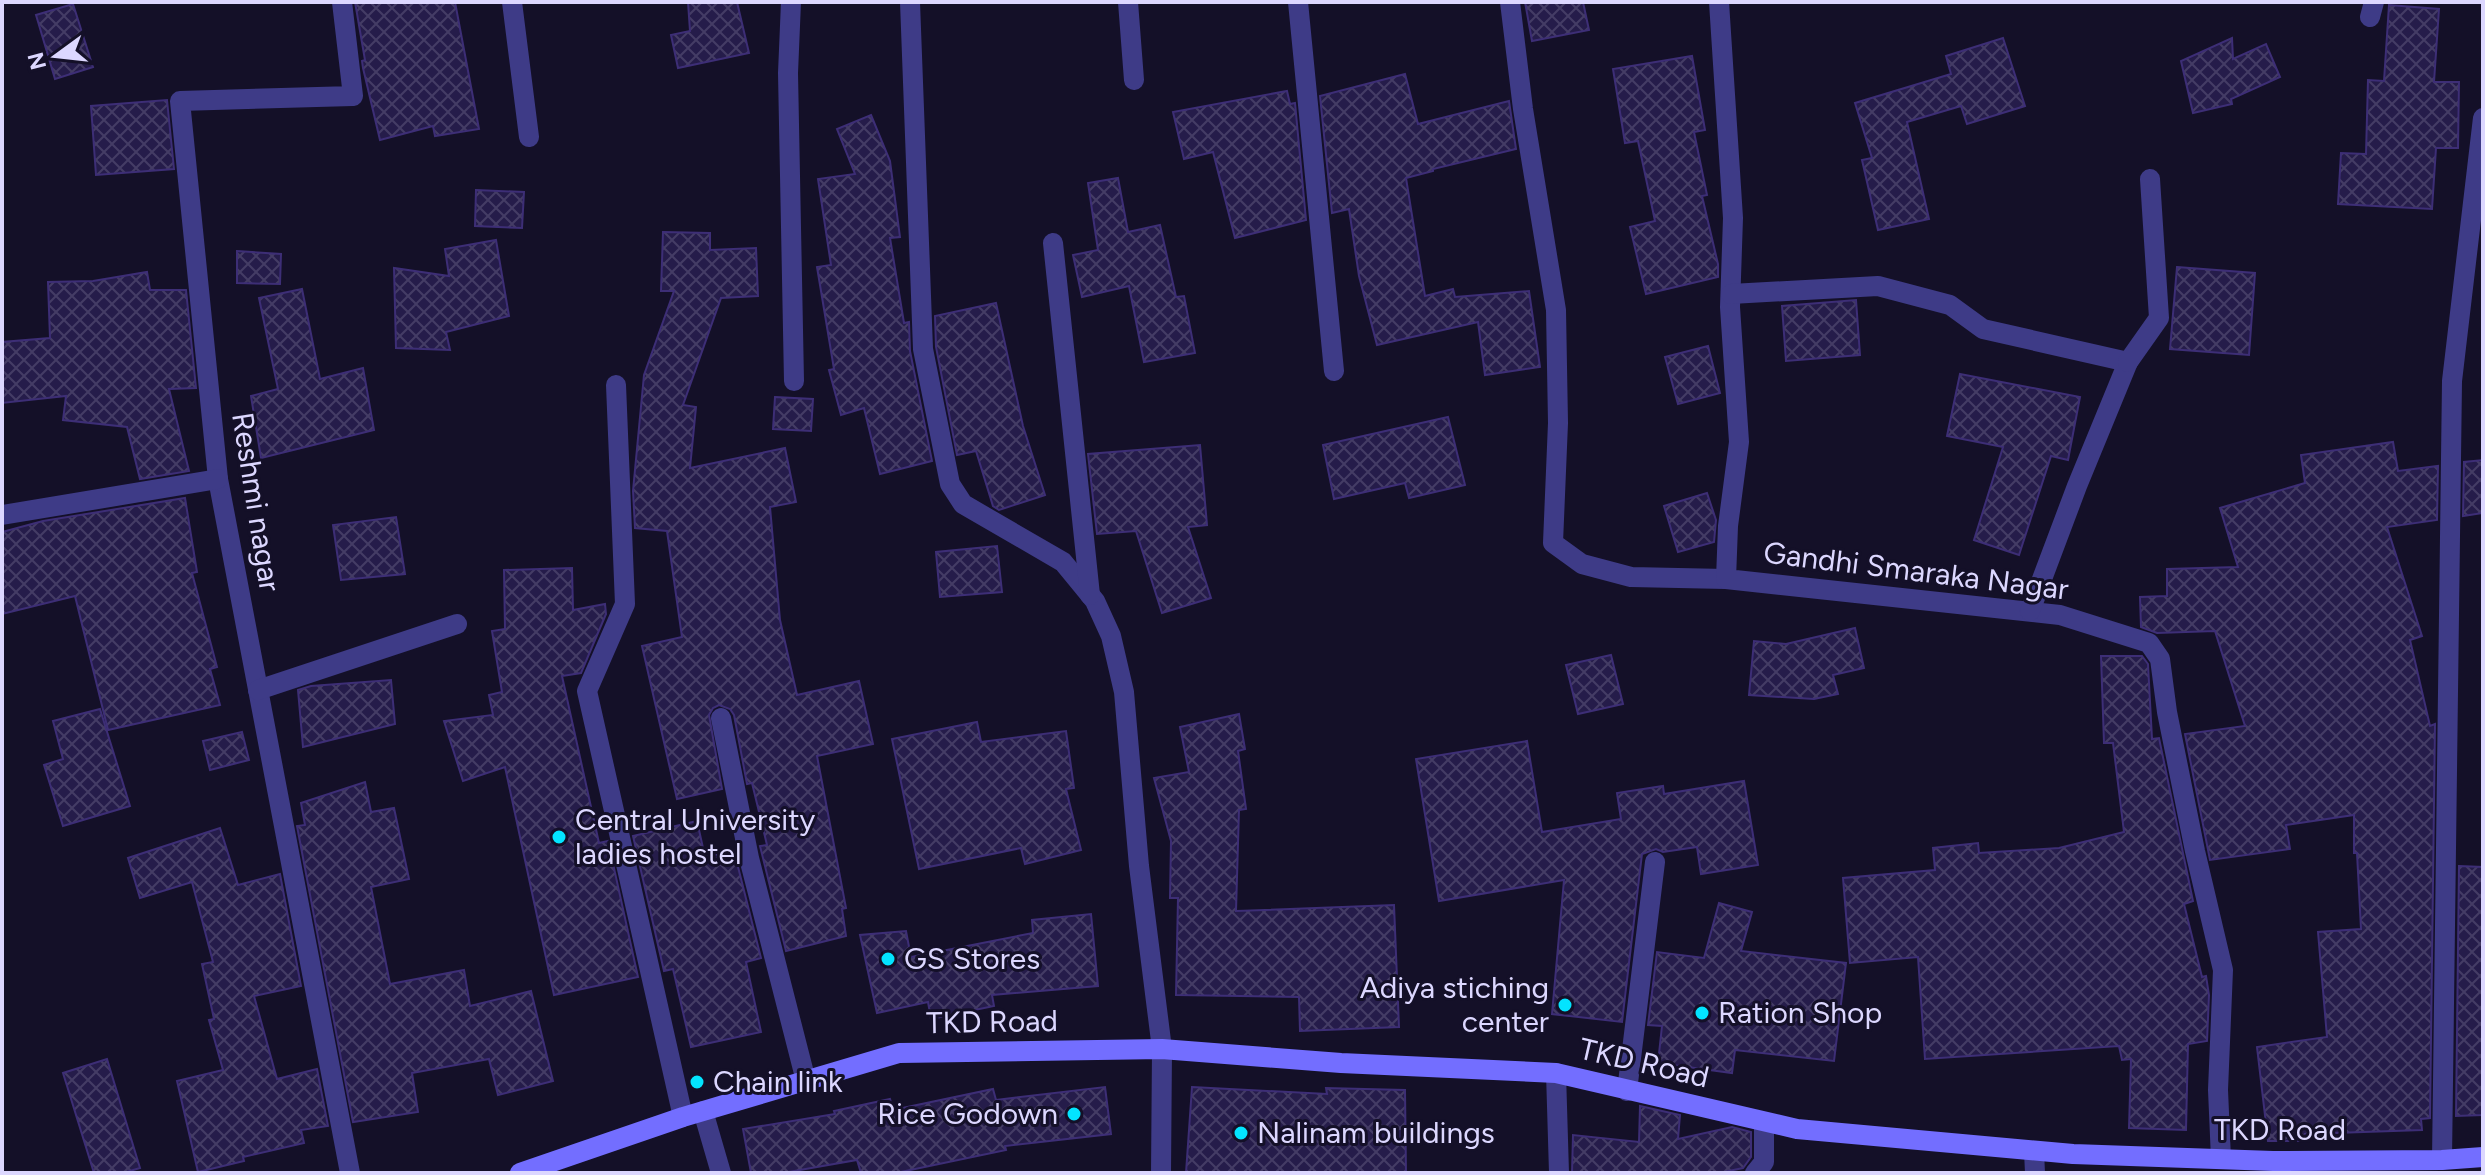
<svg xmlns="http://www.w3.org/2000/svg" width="2485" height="1175" font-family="Figtree,sans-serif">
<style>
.building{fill:url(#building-cross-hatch);stroke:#3d2e76;stroke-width:2}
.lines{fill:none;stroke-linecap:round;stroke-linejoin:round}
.street{stroke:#3e3b87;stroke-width:20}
.secondary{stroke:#736eff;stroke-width:20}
.poi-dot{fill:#03e4ff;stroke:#141028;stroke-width:3}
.labels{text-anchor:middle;stroke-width:6;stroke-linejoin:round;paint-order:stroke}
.street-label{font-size:30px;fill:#dcd7ff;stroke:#141028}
.poi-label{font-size:30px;fill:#dcd7ff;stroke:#141028;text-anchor:start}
</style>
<defs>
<pattern id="building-cross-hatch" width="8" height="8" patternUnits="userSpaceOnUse" patternTransform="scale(2)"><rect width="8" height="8" fill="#251c4a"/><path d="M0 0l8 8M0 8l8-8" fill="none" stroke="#443c65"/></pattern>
</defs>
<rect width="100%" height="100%" fill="#141028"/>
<g class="building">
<path d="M355,2H455L479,129L435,136L433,126L380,140L363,68L362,61L365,60Z"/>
<path d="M688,2H737L749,53L678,68L671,35L690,31Z"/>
<path d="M1525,2H1583L1589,30L1532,41Z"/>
<path d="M73,4L93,67L55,79L36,15Z"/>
<path d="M2389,5L2439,9L2434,82H2459L2458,148H2436L2432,209L2338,204L2341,153L2366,154L2368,80L2384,81Z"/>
<path d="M2003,38L2025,106L1967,124L1961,106L1907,122L1929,219L1878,230L1862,160L1872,158L1855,103L1951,74L1946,56Z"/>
<path d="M2232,38L2233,59L2266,44L2280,77L2231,99L2232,104L2193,113L2181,61Z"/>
<path d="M1692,56L1705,130L1694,132L1707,195L1702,196L1718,264V277L1646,294L1630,227L1655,221L1638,141L1625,143L1613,69Z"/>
<path d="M1405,74L1418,124L1509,101L1516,149L1433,169V171L1406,178L1425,296L1453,289L1455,297L1529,291L1540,367L1485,375L1478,322L1377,345L1359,276L1349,209L1332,213L1320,96Z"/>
<path d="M1287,91L1290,104L1295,103L1306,220L1235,238L1213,152L1184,159L1173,112Z"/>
<path d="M167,100L174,169L96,175L91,106Z"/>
<path d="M871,115L890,161L900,237L890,238L904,323L909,322L910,351L932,461L880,474L864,408L841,415L829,370L834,369L817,267L831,265L818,179L855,174L837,129Z"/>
<path d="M1118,178L1128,232L1160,225L1176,297L1184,296L1195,353L1144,362L1129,286L1082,297L1073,255L1098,250L1088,183Z"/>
<path d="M476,190L524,192L522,228L475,226Z"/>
<path d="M663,232L710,233V250L756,248L758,296L721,298L683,405L696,407L690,468L785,448L796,502L770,507L780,620L797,695L859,681L873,744L817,756L846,908L842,909L846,936L786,951L760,846L767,845L752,783L747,784L734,715L730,709L719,705L713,708L709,715L722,789L677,799L642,646L682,637L667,531L635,528L633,491L644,375L674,291H661Z"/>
<path d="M496,240L509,316L446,332L450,350L396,348L394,268L449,276L445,249Z"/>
<path d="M237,251L281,254L280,284L237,283Z"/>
<path d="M2177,267L2255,273L2249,355L2170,349Z"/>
<path d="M147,272L150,290H186L196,388L169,389L189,471L140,479L127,427L63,420L66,396L2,403V342L50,338L48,282L93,281Z"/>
<path d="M302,289L320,379L363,368L374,430L261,458L251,396L278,389L259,298Z"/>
<path d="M1856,300L1860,355L1786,361L1782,306Z"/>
<path d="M996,303L1023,426L1045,495L999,510L993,506L976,451L957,455L936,347L935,316Z"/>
<path d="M1708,346L1720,393L1678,404L1665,357Z"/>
<path d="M1960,374L2080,397L2068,460L2051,456L2019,555L1974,540L2003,447L1947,436Z"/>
<path d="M775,397L813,399L811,431L773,429Z"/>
<path d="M1448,417L1465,485L1409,498L1405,483L1334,499L1323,445Z"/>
<path d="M2393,442L2398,471L2438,466L2437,520L2387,527L2422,636L2410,640L2430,726L2435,724L2430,1118L2421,1119L2422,1130L2305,1134V1141H2268L2257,1047L2327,1037L2318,932L2361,929L2357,853H2354V815L2286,825L2290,849L2210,860L2185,734L2245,726L2215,631L2157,633L2141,627L2140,597L2167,596V569L2238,567L2220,508L2305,483L2301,455Z"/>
<path d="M1200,445L1207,525L1188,527L1211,598L1162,613L1136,531L1097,534L1088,454Z"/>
<path d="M2483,460V513L2463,516L2464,462Z"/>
<path d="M1707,493L1716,520L1714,542L1678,552L1664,506Z"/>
<path d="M185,498L197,572L192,573L217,667L210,669L220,705L108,730L75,596L2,614V532L43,521Z"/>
<path d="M396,517L405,574L341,580L333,525Z"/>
<path d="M997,546L1002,592L940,597L936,552Z"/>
<path d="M572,568L573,610L605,604L606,614L581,673L562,676L599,843L608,841L638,977L554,995L505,767L463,781L444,721L493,715L489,695L502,692L492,631L505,629L504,570Z"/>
<path d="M1855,628L1864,668L1833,675L1838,694L1814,699L1749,695L1754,641L1786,644Z"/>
<path d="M1611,655L1623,704L1578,714L1566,665Z"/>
<path d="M2101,656H2142L2148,664L2152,739L2159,738L2193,901L2184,904L2202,977L2206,976L2209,995L2207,1041L2188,1044L2186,1130L2129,1128L2131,1059L2122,1060L2119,1046L1925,1059L1918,957L1850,963L1843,878L1935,870L1933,848L1978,843L1979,853L2059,848L2124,832L2113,743H2104Z"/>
<path d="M391,680L395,724L303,747L298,690L311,686Z"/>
<path d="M100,709L130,806L63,826L44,765L63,759L53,721Z"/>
<path d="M1239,714L1245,749L1238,751L1246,809L1239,810L1236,911L1394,905L1399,1027L1300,1031L1299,997L1176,995L1178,898H1170L1171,841L1154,778L1189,772L1180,727Z"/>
<path d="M977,722L981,742L1066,731L1074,788L1066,789L1081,850L1025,864L1021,848L919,869L892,739Z"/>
<path d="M242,732L249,760L210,770L203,741Z"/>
<path d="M1527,741L1542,832L1621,819L1617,793L1663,786L1664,794L1744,781L1758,865L1701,874L1697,847L1663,852L1656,849L1642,854L1622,1022L1552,1014L1564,880L1439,901L1416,759Z"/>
<path d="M365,782L371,812L394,808L409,879L371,887L390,984L464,970L470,1006L531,991L553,1081L498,1095L489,1059L412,1073L418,1112L353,1122L297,826L305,825L301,803Z"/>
<path d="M697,821L705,857L734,851L761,958L746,962L761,1032L691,1047L673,969L664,971L633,836Z"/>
<path d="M220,828L238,885L280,874L301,986L254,996L277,1079L317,1069L328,1126L301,1130L304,1143L243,1157L244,1161L198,1172L177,1081L223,1070L209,1020L214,1019L202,964L213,962L192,882L140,898L128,858Z"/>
<path d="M2459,866L2483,867V1115L2456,1116Z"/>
<path d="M1719,903L1752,912L1741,951L1846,963L1834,1061L1735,1050L1732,1073L1658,1063L1662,1026L1648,1025L1657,952L1704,958Z"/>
<path d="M1091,914L1098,986L992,995L994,1006L931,1019L928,1002L877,1013L860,935L906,931L911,957L1033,933L1032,920Z"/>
<path d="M107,1059L140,1168L123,1173H94L63,1073Z"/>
<path d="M1105,1087L1111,1134L1005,1146L1006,1150L896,1173H861L857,1160L783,1173H751L743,1129L835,1114L834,1111L890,1099L893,1110L993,1089L996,1100Z"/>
<path d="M1192,1087L1327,1094L1326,1088L1405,1090L1406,1173H1186Z"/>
<path d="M1640,1106L1680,1115L1678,1139L1732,1127L1751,1132V1157L1743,1168L1719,1173H1572L1573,1135L1639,1142Z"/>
</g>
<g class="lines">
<g class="street">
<path d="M342,2L353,96L180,101L218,479L350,1173"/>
<path d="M512,2L529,137"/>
<path d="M791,2L788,73L794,381"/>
<path d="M910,2L923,349L950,484L963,504L1063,562L1095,601L1111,636L1124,692L1139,866L1162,1049L1161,1173"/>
<path d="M1128,2L1134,80"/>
<path d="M1298,2L1334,371"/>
<path d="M1510,2L1523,109L1556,310L1558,423L1553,543L1582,564L1631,577L1726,579"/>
<path d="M1719,2L1733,218L1730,307L1739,442L1728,526L1726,579L2060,615L2149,643L2160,659L2167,712L2195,851L2223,970L2218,1090L2221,1159"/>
<path d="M2370,17L2374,2"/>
<path d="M1053,243L1090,595"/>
<path d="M1731,294L1878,286L1950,305L1983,329L2128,362L2077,486L2030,611"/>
<path d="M2128,362L2159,318L2150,179"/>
<path d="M616,385L625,604L587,691L683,1117"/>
<path d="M2,515L218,479"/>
<path d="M258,690L457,624"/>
<path d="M721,718L749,858L806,1081"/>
<path d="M1556,1073L1559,1173"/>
<path d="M1627,1091L1655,862"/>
<path d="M703,1111L721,1173"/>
<path d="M2034,1151L2035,1173"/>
<path d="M2442,1160L2452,381L2483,118"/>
<path d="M1755,1173L1764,1162V1122"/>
</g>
<path class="secondary" d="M520,1173L683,1117L899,1053L1162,1049L1341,1063L1556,1073L1797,1129L2073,1154L2273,1161L2442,1160L2483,1157"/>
</g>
<g class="poi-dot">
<circle cx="559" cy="837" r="8"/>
<circle cx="888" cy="959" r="8"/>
<circle cx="1565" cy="1005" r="8"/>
<circle cx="1702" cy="1013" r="8"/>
<circle cx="697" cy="1082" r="8"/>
<circle cx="1074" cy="1114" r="8"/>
<circle cx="1241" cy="1133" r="8"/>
</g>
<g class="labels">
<g class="street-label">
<text transform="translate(256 502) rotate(81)" y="10">Reshmi nagar</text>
<text transform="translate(1916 571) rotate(7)" y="10">Gandhi Smaraka Nagar</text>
<text transform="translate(992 1022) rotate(-1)" y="10">TKD Road</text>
<text transform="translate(1644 1063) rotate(13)" y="10">TKD Road</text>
<text x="2280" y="1140">TKD Road</text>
</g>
<g class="poi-label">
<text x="575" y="830">Central University<tspan x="575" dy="34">ladies hostel</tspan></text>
<text x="904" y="969">GS Stores</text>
<text x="1549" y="998" text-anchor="end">Adiya stiching<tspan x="1549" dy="34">center</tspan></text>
<text x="1718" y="1023">Ration Shop</text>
<text x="713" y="1092">Chain link</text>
<text x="1058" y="1124" text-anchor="end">Rice Godown</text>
<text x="1257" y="1143">Nalinam buildings</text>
</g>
</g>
<rect width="2485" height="1175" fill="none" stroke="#dcd7ff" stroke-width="8"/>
<g transform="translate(56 56) rotate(255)" stroke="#141028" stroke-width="6" paint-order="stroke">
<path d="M0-6L14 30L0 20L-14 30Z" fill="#dcd7ff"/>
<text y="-12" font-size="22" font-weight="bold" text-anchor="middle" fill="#dcd7ff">N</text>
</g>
</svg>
